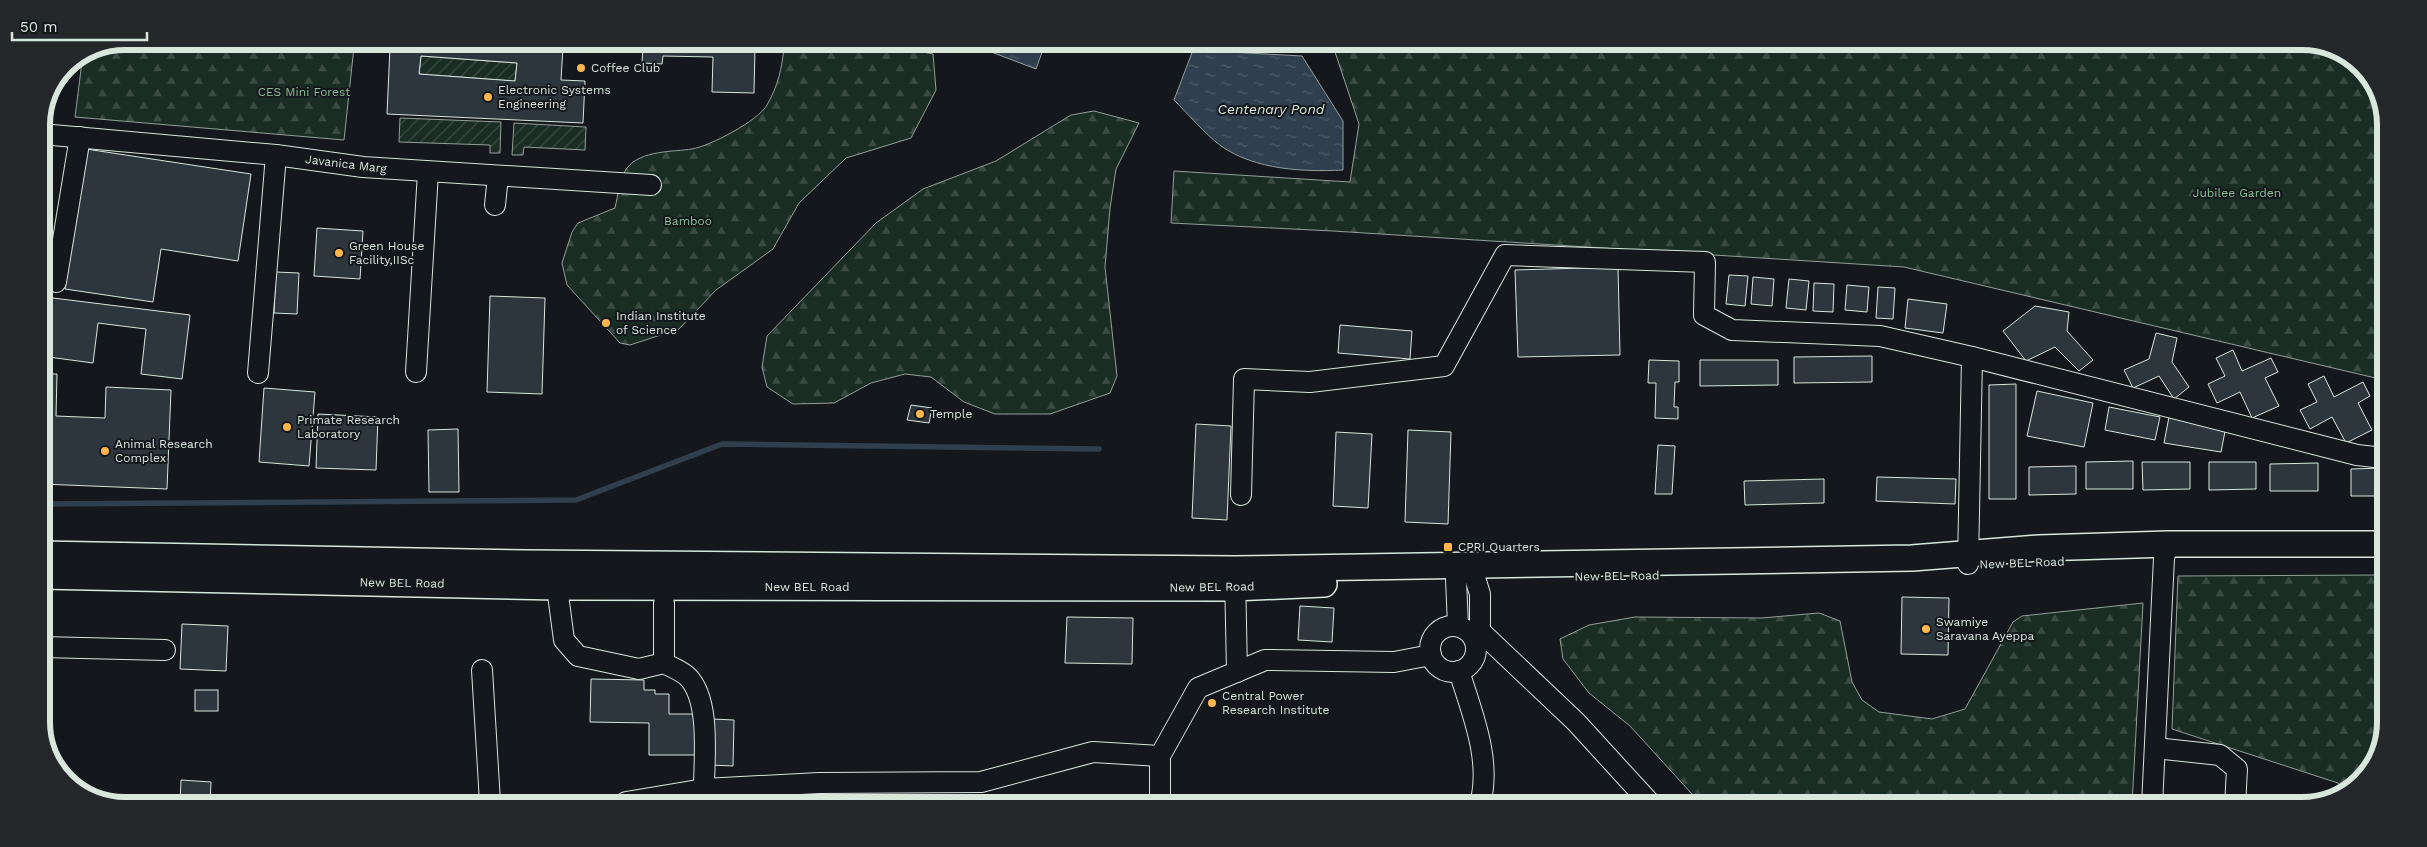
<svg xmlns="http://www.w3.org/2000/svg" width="2427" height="847" font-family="'Work Sans',sans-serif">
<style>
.forest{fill:url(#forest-firs);stroke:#939e99}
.garden{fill:url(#garden-furrows);stroke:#939e99}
.water{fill:url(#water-ripples);stroke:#939e99}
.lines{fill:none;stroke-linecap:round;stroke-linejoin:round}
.stream{stroke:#2f3f4d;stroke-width:5.5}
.building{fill:#2c363c;stroke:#d8e6dc;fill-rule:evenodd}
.minor-casing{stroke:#d8e6dc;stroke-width:22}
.major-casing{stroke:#d8e6dc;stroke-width:28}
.minor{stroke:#14181c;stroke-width:20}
.major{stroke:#14181c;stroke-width:25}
.poi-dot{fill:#ffb74d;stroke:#14181c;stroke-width:2}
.labels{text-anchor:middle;stroke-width:4;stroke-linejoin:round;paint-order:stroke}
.poi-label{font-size:12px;fill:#d8e6dc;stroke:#14181c;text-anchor:start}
.park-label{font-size:12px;fill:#8ac095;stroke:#14181c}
.street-label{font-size:12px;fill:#d8e6dc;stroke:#14181c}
.water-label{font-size:14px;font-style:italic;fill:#d8e6dc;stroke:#14181c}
.rim{fill:none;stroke:#d8e6dc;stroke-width:6}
</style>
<defs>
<pattern id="forest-firs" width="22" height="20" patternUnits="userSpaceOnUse" patternTransform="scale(1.25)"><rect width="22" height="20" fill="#1a2d24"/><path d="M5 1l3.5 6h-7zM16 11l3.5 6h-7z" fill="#3b4b43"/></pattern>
<pattern id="garden-furrows" width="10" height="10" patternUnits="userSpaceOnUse" patternTransform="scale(1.25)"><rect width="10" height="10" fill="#1a2d24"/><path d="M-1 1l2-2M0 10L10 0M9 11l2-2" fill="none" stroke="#3b4b43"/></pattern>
<pattern id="water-ripples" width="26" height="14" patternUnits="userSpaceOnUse" patternTransform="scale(1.25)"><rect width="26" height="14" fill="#2f3f4d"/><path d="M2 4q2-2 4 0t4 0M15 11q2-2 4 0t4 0" fill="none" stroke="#4c5b66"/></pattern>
</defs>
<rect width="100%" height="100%" fill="#14181c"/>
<g class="forest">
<path d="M1333,46H2329L2368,74L2386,119L2384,380L1904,267L1333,231L1171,223L1174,171L1350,182L1359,124Z"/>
<path d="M93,47H354L344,140L75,117L83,54Z"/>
<path d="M784,47H899L933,54L936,90L911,138L846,158L799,203L773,249L716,290L679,329L630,345L620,343L567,285L562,263L572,232L578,223L615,208C618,196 620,176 627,168C641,150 673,152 692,149C710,146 758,121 767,105C778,86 782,68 784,47Z"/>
<path d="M1094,111L1139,123L1116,169L1110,208L1105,267L1117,376L1110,393L1050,414H995L964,402L931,377L905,374L871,383L834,403L793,404L767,387L762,367L767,336L876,223L923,189L996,161L1071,115Z"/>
<path d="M2383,575L2381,749L2353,789L2347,791L2338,783L2172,729L2178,576Z"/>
<path d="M2143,603L2132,805H1702L1630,726L1589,693L1563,659L1560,639L1589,625L1635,617L1762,618L1819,613L1840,621L1852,682L1862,700L1879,712L1932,719L1965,709L2013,622L2022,616Z"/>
</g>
<g class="garden">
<path d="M421,56L517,63L515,81L419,74Z"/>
<path d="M400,118L501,122L500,153H490V145L399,142Z"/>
<path d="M514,123L586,127L585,150L524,147L523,155H512Z"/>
</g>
<g class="water">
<path d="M978,47H1044L1036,69Z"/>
<path d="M1193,50L1302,56L1343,121V170C1303,172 1256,170 1221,146C1204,133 1189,115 1174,100Z"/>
</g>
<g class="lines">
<path class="stream" d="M41,504L576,500L722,444L1099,449"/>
</g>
<g class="building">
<path d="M390,47H563L561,80L585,81L583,123L387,114ZM421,56L517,63L515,81L419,74Z"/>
<path d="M643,47H755L754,93L712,92L713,57L663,56L662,64L642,63Z"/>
<path d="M86,149L251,174L238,261L161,249L153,302L65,289Z"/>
<path d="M317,228L363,231L360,279L314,276Z"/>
<path d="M41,231L53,233L45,297L190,315L182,379L141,374L146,329L98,323L93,363L41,356Z"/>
<path d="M1618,267L1620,355L1518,357L1515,270Z"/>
<path d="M276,272L299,273L297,314L274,313Z"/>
<path d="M1729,275L1748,276L1745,306L1726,304Z"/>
<path d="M1753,277L1774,279L1772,306L1751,304Z"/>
<path d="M1789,279L1809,281L1806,310L1786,308Z"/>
<path d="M1814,283L1834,284L1833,312L1813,311Z"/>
<path d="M1847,285L1869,287L1867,312L1845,310Z"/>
<path d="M1878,287L1895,288L1893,319L1876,318Z"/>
<path d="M490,296L545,298L542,394L487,392Z"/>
<path d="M1908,299L1947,304L1943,333L1905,328Z"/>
<path d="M2035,306L2069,312L2067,331L2093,360L2079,371L2055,347L2026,361L2003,331Z"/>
<path d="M1340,325L1412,331L1410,359L1338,353Z"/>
<path d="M2156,333L2177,338L2172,362L2189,387L2174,399L2159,376L2133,388L2124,370L2149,359Z"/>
<path d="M2233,350L2242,371L2271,358L2278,372L2265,378L2279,406L2252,418L2240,392L2217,403L2208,384L2225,376L2216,358Z"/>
<path d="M1872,356V382L1794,383V357Z"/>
<path d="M1649,360L1679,361V382H1675L1674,407H1678V419L1655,418L1656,383H1648Z"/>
<path d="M1700,360H1778V385L1700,386Z"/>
<path d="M41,374H57L56,416L105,418L106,387L171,390L167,489L41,484Z"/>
<path d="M2324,376L2334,397L2363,382L2370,396L2358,403L2372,430L2346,443L2332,417L2310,429L2300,410L2317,402L2308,384Z"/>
<path d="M2016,384V499H1989V385Z"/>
<path d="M264,388L315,392L309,466L259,462Z"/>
<path d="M2037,391L2093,403L2084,447L2027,436Z"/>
<path d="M911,405L932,408L929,423L907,420Z"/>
<path d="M2109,407L2160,417L2155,440L2105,430Z"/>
<path d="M318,414L378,417L376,470L316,468Z"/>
<path d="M2169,417L2226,426L2221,452L2164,443Z"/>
<path d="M1196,424L1231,426L1227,520L1192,518Z"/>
<path d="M458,429L459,492H429L428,430Z"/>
<path d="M1408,430L1451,432L1448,524L1405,522Z"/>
<path d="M1336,432L1372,434L1368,508L1333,506Z"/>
<path d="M1658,445L1675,446L1672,494H1655Z"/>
<path d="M2133,461V489H2086V462Z"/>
<path d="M2142,462H2190V489L2143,490Z"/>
<path d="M2209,462H2256V489L2209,490Z"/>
<path d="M2318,463V491H2270V464Z"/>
<path d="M2076,466V494L2029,495V467Z"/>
<path d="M2383,468V496H2351V469Z"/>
<path d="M1877,477L1956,479L1955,504L1876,501Z"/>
<path d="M1824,479V503L1745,505L1744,481Z"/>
<path d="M1902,597L1949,598L1948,655L1901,654Z"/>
<path d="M1300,606L1334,608L1332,642L1298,640Z"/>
<path d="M1067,617L1133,618L1132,664L1065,663Z"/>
<path d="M182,624L228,626L226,671L180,669Z"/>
<path d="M591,679L644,680V690H655V694H669V714H696L695,755H649V723L590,722Z"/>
<rect x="195" y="690" width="23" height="21"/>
<path d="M712,719L734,720L733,766L710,765Z"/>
<path d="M181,780L211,782L210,802H180Z"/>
</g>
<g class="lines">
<g class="minor-casing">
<g id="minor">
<path d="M41,134L276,155L363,167L651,185"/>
<path d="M495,205L498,176"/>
<path d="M56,282L80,137"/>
<path d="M416,372L428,172"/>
<path d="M258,373L276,155"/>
<path d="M1241,495L1244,379L1310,382L1444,366L1505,255L1705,262L1704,315L1732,330L1880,336L1972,357L2357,455L2383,458"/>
<path d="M1968,564L1972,357"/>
<path d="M1235,574L1237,672"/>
<path d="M1475,578L1480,594V631L1576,722L1651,804"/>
<path d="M1456,579L1458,626"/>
<path d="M557,587L564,640L578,656L639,669L664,663C671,667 682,671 688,677C711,701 704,758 704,789L819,783L981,782L1093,752L1160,756"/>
<path d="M664,603V663"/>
<circle cx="1453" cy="649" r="23"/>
<path d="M41,647L165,650"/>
<path d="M482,670L490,802"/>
<path d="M1459,671C1472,713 1492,760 1480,804"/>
<path d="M2155,748L2220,755L2237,769L2235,806"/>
<path d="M626,802L704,789"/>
<path d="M1160,803V756L1198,688L1265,660L1394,662L1431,655"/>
<path d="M2152,805L2164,558L2168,544"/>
</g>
</g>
<g class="major-casing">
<g id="major">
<path d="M41,554L527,563L1235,569L1912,558L2039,548L2168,544H2383"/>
<path d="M41,576L557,587L1234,588L1324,584"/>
</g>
</g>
<use href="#minor" class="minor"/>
<use href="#major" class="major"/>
</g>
<g class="poi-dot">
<circle cx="581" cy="68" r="5"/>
<circle cx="488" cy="97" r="5"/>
<circle cx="339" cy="253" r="5"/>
<circle cx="606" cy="323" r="5"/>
<circle cx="920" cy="414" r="5"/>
<circle cx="287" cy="427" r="5"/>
<circle cx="105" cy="451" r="5"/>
<rect x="1443" y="542" width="10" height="10" rx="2.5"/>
<circle cx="1926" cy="629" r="5"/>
<circle cx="1212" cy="703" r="5"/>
</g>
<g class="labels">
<g class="poi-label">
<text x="591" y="72">Coffee Club</text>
<text x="498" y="94">Electronic Systems<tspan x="498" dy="14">Engineering</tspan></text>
<text x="349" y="250">Green House<tspan x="349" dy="14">Facility,IISc</tspan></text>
<text x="616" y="320">Indian Institute<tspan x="616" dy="14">of Science</tspan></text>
<text x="930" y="418">Temple</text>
<text x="297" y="424">Primate Research<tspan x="297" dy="14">Laboratory</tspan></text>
<text x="115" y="448">Animal Research<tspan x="115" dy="14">Complex</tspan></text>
<text x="1458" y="551">CPRI Quarters</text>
<text x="1936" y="626">Swamiye<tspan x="1936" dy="14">Saravana Ayeppa</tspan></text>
<text x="1222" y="700">Central Power<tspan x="1222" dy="14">Research Institute</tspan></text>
</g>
<g class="park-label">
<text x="304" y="96">CES Mini Forest</text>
<text x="2237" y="197">Jubilee Garden</text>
<text x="688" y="225">Bamboo</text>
</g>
<g class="street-label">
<text transform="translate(346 164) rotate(7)" y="4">Javanica Marg</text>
<text transform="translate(2022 563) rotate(-2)" y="4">New BEL Road</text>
<text transform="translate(1617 576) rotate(-1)" y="4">New BEL Road</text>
<text transform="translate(402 583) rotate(1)" y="4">New BEL Road</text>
<text x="807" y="591">New BEL Road</text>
<text transform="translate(1212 587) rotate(-1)" y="4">New BEL Road</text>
</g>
<g class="water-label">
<text x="1271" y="114">Centenary Pond</text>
</g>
</g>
<path d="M0 0H2427V847H0ZM125 50H2302A75 75 0 0 1 2377 125V722A75 75 0 0 1 2302 797H125A75 75 0 0 1 50 722V125A75 75 0 0 1 125 50Z" fill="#24282b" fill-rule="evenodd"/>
<path class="rim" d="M125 50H2302A75 75 0 0 1 2377 125V722A75 75 0 0 1 2302 797H125A75 75 0 0 1 50 722V125A75 75 0 0 1 125 50Z"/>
<path d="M12 32v8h135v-8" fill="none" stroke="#d8e6dc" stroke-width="2.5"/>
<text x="20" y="32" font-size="15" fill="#d8e6dc" stroke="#14181c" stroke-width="4" paint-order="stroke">50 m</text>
</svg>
